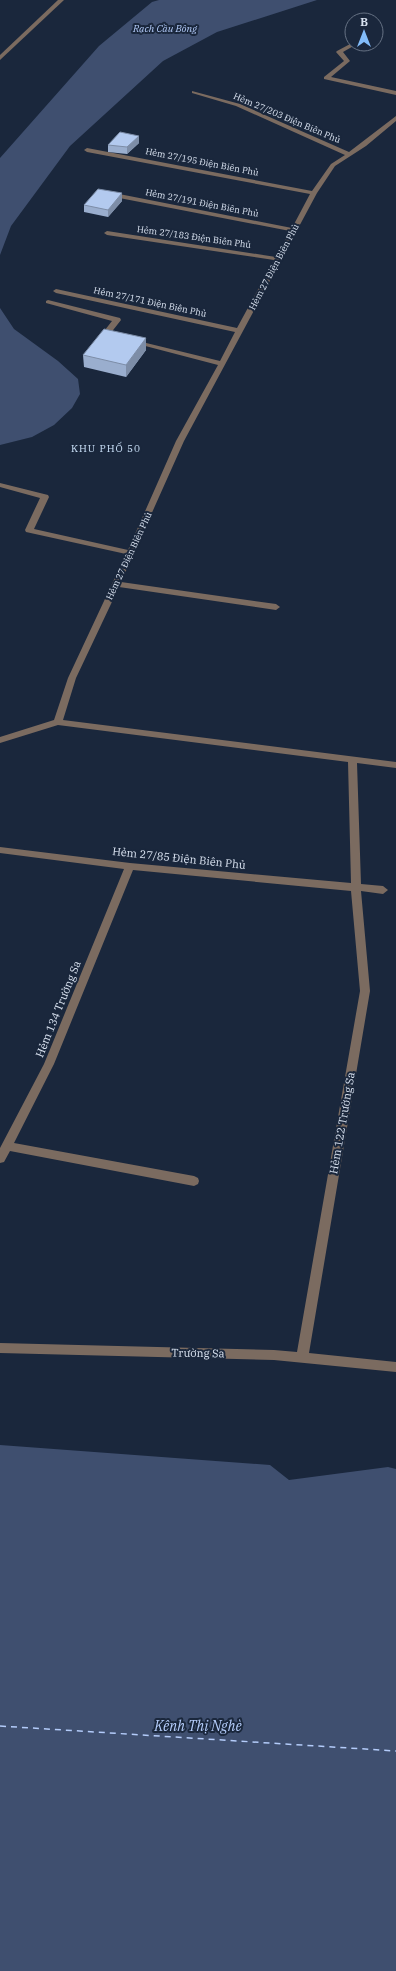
<svg xmlns="http://www.w3.org/2000/svg" width="396" height="1971" font-family="'IBM Plex Serif',serif">
<style>
.water{fill:#3f4f6f}
.lines{fill:none;stroke-linecap:round;stroke-linejoin:round}
.ferry{stroke:#b4ccfa;stroke-width:1.5;stroke-dasharray:6 5;stroke-linecap:butt}
.minor{fill:#7b6b60;fill-rule:evenodd}
.wall{fill:#9aaece}
.shaded-wall{fill:#7d8da7}
.building{fill:#b3caef;stroke:#7d8da7}
.labels{text-anchor:middle;stroke-width:4;stroke-linejoin:round;paint-order:stroke}
.far-street-label{font-size:9px;fill:#d9e2f0;stroke:#1a273c}
.far-water-label{font-size:10px;font-style:italic;fill:#b4ccfa;stroke:#1a273c}
.far-neighbourhood-label{font-size:10px;letter-spacing:1px;fill:#cbe1f9;stroke:#1a273c}
.street-label{font-size:11px;fill:#d9e2f0;stroke:#1a273c}
.near-water-label{font-size:14px;font-style:italic;fill:#b4ccfa;stroke:#1a273c}
</style>
<rect width="100%" height="100%" fill="#1a273c"/>
<g class="water">
<path d="M159,0H317L217,32L163,61L70,146L11,226L0,255V158L99,46L152,2Z"/>
<path d="M0,308L14,329L58,361L78,379L80,394L72,408L54,425L32,437L0,445Z"/>
<path d="M0,1445L270,1465L289,1480L388,1467L396,1469V1971H0Z"/>
</g>
<g class="lines">
<path class="ferry" d="M0,1726L396,1751"/>
<g class="minor">
<path d="M58,0H64L0,60V55Z"/>
<path d="M380,27L382,28V30L376,33V29Z"/>
<path d="M352,43L357,44L343,52L350,61L331,77L396,91V95L324,79V77L344,61L336,52L337,51Z"/>
<path d="M192,91L240,104L349,152L396,116V121L366,146L335,166L317,193L184,441L121,582L276,604L280,607L276,610L119,587L76,678L63,720L396,762V768L357,763L361,884L383,886L388,890L383,894L361,891L370,991L309,1353L396,1362V1372L274,1360L0,1353V1343L274,1350L297,1352L360,991L351,891L133,870L54,1064L14,1143L194,1176L198,1178L199,1181L198,1184L194,1186L10,1151L4,1162L0,1163V1148L44,1064L124,869L0,853V847L130,863L351,883L348,762L58,725L0,743V737L54,720L68,678L126,554L26,532L25,530L40,498L0,487V483L48,495L49,497L34,529L128,550L176,441L218,365L130,342L134,340L220,361L235,332L56,293L53,291L56,289L237,328L274,260L107,235L104,233L107,231L276,257L290,231L109,196L106,194L109,192L292,228L310,194L87,152L84,150L87,148L312,191L331,164L345,155L236,106L192,93Z"/>
<path d="M48,300L120,318L121,320L110,334L116,336L112,338L101,335L112,321L46,303V301Z"/>
</g>
</g>
<g class="wall">
<path d="M139,136V143L127,154L108,152V145Z"/>
<path d="M122,193V201L108,217L84,212V205Z"/>
<path d="M146,338V350L126,377L84,367L83,355Z"/>
</g>
<g class="shaded-wall">
<path d="M139,136V143L127,154V147Z"/>
<path d="M122,193V201L108,217V210Z"/>
<path d="M146,338V350L126,377V365Z"/>
</g>
<g class="building">
<path d="M120,132L139,136L127,147L108,145Z"/>
<path d="M98,189L122,193L108,210L84,205Z"/>
<path d="M104,329L146,338L126,365L83,355Z"/>
</g>
<g class="labels">
<g class="far-street-label">
<text transform="translate(287 118) rotate(23)" y="3">Hẻm 27/203 Điện Biên Phủ</text>
<text transform="translate(202 162) rotate(11)" y="3">Hẻm 27/195 Điện Biên Phủ</text>
<text transform="translate(202 203) rotate(11)" y="3">Hẻm 27/191 Điện Biên Phủ</text>
<text transform="translate(194 237) rotate(8)" y="3">Hẻm 27/183 Điện Biên Phủ</text>
<text transform="translate(274 267) rotate(-62)" y="3">Hẻm 27 Điện Biên Phủ</text>
<text transform="translate(150 302) rotate(12)" y="3">Hẻm 27/171 Điện Biên Phủ</text>
<text transform="translate(129 556) rotate(-65)" y="3">Hẻm 27 Điện Biên Phủ</text>
</g>
<g class="far-water-label">
<text x="165" y="32">Rạch Cầu Bông</text>
</g>
<g class="far-neighbourhood-label">
<text x="106" y="452">KHU PHỐ 50</text>
</g>
<g class="street-label">
<text transform="translate(179 858) rotate(6)" y="4">Hẻm 27/85 Điện Biên Phủ</text>
<text transform="translate(58 1009) rotate(-68)" y="4">Hẻm 134 Trường Sa</text>
<text transform="translate(342 1123) rotate(-80)" y="4">Hẻm 122 Trường Sa</text>
<text transform="translate(198 1353) rotate(1)" y="4">Trường Sa</text>
</g>
<g class="near-water-label">
<text x="198" y="1731">Kênh Thị Nghè</text>
</g>
</g>
<g transform="translate(364 32)"><circle r="19" fill="#1a273c" stroke="#667284"/>
<path d="M0-3L7 15L0 10L-7 15Z" fill="#82bcfa"/>
<text y="-6" font-size="11" font-weight="bold" text-anchor="middle" fill="#d9e2f0">B</text>
</g>
</svg>
